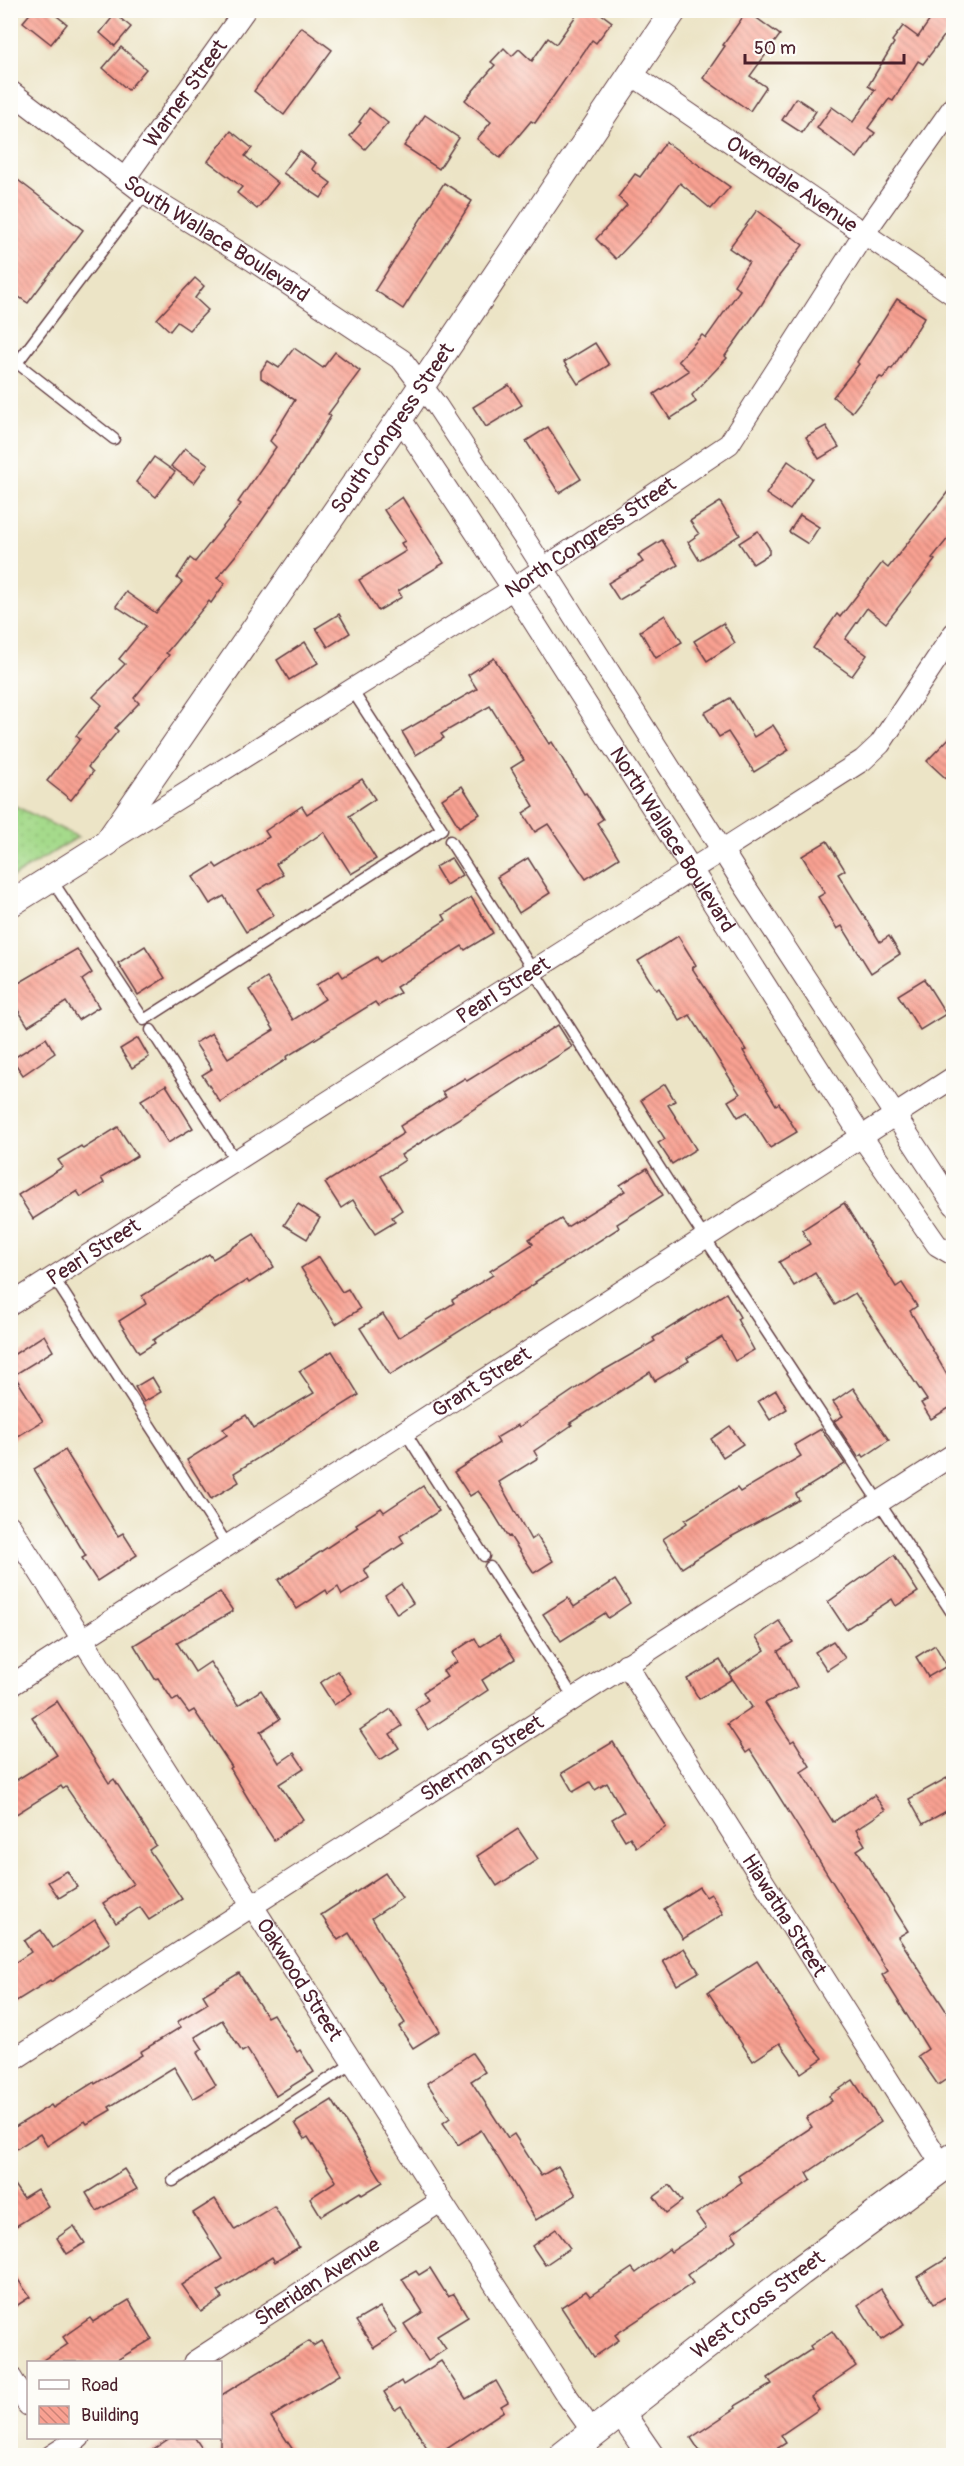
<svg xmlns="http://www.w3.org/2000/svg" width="964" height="2466" font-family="Pangolin,sans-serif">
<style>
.park{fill:url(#park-dots);stroke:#787c5b;stroke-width:1.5}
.building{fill:url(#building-back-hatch)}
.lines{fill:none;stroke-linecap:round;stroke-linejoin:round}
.service-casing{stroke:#623d42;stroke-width:13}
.minor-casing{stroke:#623d42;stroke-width:23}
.tertiary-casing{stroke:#623d42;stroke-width:28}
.secondary-casing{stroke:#623d42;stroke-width:32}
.service{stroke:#fff;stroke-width:10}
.minor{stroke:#fff;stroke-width:21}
.tertiary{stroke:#fff;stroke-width:26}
.secondary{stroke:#fff;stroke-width:30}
.labels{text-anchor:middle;stroke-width:5;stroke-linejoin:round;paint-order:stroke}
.street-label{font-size:21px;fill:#4a1f2b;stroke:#fdfcf7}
</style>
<defs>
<pattern id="park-dots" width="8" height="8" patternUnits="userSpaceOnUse" patternTransform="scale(1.5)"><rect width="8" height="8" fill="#a5da8b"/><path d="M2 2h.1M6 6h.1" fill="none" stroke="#90bb78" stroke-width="1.8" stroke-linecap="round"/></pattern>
<pattern id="building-back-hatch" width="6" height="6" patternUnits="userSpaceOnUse" patternTransform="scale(1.5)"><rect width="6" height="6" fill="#f9a192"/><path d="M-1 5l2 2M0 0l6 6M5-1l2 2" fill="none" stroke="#cc8377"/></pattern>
</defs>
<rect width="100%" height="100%" fill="#fdfcf7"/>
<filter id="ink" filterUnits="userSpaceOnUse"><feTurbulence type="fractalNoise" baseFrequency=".0167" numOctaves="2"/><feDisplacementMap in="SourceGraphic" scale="12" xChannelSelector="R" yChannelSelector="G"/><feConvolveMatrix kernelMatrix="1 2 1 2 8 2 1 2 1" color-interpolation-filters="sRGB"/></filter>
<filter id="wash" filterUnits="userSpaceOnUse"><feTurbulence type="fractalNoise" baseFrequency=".008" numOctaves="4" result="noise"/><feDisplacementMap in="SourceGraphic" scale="24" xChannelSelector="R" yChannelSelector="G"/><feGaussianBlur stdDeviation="1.35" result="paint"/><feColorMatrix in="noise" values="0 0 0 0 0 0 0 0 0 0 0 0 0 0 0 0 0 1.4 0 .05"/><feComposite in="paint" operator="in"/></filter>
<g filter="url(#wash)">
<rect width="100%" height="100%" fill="#ece4c6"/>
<path class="park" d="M11,804L78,837L11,878Z"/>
<g id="blocks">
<g class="building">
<path d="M33,10H49L67,24L51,44L23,22Z"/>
<path d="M580,10H596L612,22L596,43L592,40L535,123L531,121L500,158L477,139L491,122L465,100L495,65L491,62L504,48L512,56L519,49L532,61L548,38L556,44Z"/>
<path d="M937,10H954V23L923,64L918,61L893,101L889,99L868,128L875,133L857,158L817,128L832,107L853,122L875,90L868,86L894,43L892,41L903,26L918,37Z"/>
<path d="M747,11L780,35L750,76L766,87L750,111L703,78L725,46L723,45Z"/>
<path d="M115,14L131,27L115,46L100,33Z"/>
<path d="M301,27L332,50L284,115L254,91Z"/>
<path d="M121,47L146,69L128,90L103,68Z"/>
<path d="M796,98L816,111L802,133L782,120Z"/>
<path d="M369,108L388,123L365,149L350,136L361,123L359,122Z"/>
<path d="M425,115L459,138L439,169L404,146Z"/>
<path d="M231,131L252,148L245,156L278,183L257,209L237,193L242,187L208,161Z"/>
<path d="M666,142L730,187L711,209L680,183L648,225L616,259L596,239L627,205L618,197L635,174L640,177Z"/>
<path d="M300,151L316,163L312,169L331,183L321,198L283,173Z"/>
<path d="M10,174L83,230L28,303L10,291Z"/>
<path d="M444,183L472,201L403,309L375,290Z"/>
<path d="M757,210L803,245L779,276L762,304L725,356L727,358L692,395L696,402L670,419L654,394L689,371L678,361L702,335L706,338L740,290L734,285L749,262L729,248Z"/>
<path d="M195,278L204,286L195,298L208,310L189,330L177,322L170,331L157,319Z"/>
<path d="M897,299L925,317L892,369L890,368L883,378L880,377L852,412L833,397L859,364L857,362Z"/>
<path d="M595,343L609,365L578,384L564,362Z"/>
<path d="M294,348L323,368L335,352L360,371L328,414L331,416L304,460L249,539L217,578L225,583L211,603L209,601L166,653L169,655L134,698L139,703L115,728L118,731L88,767L93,772L71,800L47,781L80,739L76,736L102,705L93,697L125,664L119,659L146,626L116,606L126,592L156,613L182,582L177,578L190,558L195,562L241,504L238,502L276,447L270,441L295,400L261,378V371L268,361L279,368Z"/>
<path d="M509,385L522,405L486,427L473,407Z"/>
<path d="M826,426L839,447L819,459L806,437Z"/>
<path d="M548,427L581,479L559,493L526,441Z"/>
<path d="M185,448L208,464L194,483L171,466Z"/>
<path d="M154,457L175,472L156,497L136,482Z"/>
<path d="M788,461L812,478L790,510L766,494Z"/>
<path d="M954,484V531L932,558L935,560L886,623L867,608L845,639L867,655L852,676L813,648L837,614L840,617L882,563L888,568Z"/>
<path d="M402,497L444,563L398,591L402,597L378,611L359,580L406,551L401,543L405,541L384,510Z"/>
<path d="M720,502L740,535L699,560L688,542L699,534L690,521Z"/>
<path d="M800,515L819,527L808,544L789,532Z"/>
<path d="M758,531L769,548V554L753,564L739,543Z"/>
<path d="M662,540L678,565L619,600L608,583L643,562L638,555Z"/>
<path d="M339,614L350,633L328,647L316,628Z"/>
<path d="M665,615L682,642L656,658L640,631Z"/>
<path d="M723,623L735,643L707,661L694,641Z"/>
<path d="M305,642L318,663L289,680L277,660Z"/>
<path d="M494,658L549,744L552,742L584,794L586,793L603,819L597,823L619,858L586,879L548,824L535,832L523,813L534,806L511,768L524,760L490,706L441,734L444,738L416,755L402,732L477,689L468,675Z"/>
<path d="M730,698L754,737L773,725L789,750L754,772L728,732L719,737L704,713Z"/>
<path d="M954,733V786L927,761Z"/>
<path d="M362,779L375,799L349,816L376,859L351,874L324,832L276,864L283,875L258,890L274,915L246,932L224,896L210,904L193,877L214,864L217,868L269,837L265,831L302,806L307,814Z"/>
<path d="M462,786L480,814L459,827L442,799Z"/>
<path d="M827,841L845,870L838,874L880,942L889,936L900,954L871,973L842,926L837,929L818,897L825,893L802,856Z"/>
<path d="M451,858L462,875L446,885L435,867Z"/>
<path d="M528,858L550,893L519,913L497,877Z"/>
<path d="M471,897L493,933L465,950L462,946L396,987L400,993L378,1006L375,1002L286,1057L287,1059L220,1102L202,1075L212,1069L195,1043L212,1033L228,1058L274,1030L249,990L267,978L293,1020L325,999L316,985L339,971L343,977L377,957L380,962L446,920L443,915Z"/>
<path d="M678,936L696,965L692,968L746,1050L743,1051L776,1105L779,1103L797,1132L770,1148L747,1112L738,1117L728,1101L740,1094L690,1015L680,1021L659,988L656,990L638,961Z"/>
<path d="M145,946L165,978L138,995L118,963Z"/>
<path d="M77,949L92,973L82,980L99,1007L78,1020L66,1002L28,1026L10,997V988Z"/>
<path d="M924,979L946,1014L920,1030L898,995Z"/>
<path d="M558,1025L572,1047L401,1155L405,1160L381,1176L402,1210L392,1217L395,1222L375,1234L353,1200L341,1208L325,1183L404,1133L400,1126L446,1097L442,1092L465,1078L467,1081Z"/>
<path d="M46,1038L55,1053L23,1075L12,1059Z"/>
<path d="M138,1038L149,1057L132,1068L120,1049Z"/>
<path d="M665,1084L675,1101L668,1105L696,1149L672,1164L658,1143L665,1139L641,1100Z"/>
<path d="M166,1085L193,1128L168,1143L141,1100Z"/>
<path d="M118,1127L137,1156L101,1178L104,1183L81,1197L77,1191L33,1219L18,1195L63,1167L58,1160L81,1146L83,1149Z"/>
<path d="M647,1168L663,1195L617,1224L619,1228L535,1282L536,1283L390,1375L360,1328L383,1314L398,1338L454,1303L452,1300L493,1275L490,1271L533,1244L529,1239L561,1219L567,1227L625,1191L620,1185Z"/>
<path d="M844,1203L896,1287L902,1283L917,1306L910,1311L947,1375L954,1371V1405L931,1419L921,1403L927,1400L855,1293L835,1305L815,1273L794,1286L779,1262L810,1244L802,1230Z"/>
<path d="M298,1204L320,1218L307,1239L284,1225Z"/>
<path d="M254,1234L274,1267L249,1283L247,1280L190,1316L153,1340L155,1343L139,1353L119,1321L146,1304L142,1296L209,1254L213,1259Z"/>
<path d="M319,1257L342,1292L348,1289L360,1309L336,1324L301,1268Z"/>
<path d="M726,1293L740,1317L737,1319L754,1350L735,1361L722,1337L687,1358L689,1361L655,1381L650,1372L570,1423L572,1425L534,1451L538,1458L499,1482L531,1540L537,1536L553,1561L534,1573L510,1536L508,1537L488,1504L478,1491L470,1496L454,1472L499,1443L496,1438L518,1425L519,1427L599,1373L655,1341L653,1338Z"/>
<path d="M44,1335L53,1351L14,1375L43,1421L10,1441V1357Z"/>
<path d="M332,1351L359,1395L234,1473L239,1482L211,1499L187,1460L227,1435L223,1429L246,1415L254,1428L314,1393L299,1371Z"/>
<path d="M152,1377L161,1392L144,1402L135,1387Z"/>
<path d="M853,1388L889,1440L864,1457L862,1454L858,1457L834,1421L843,1416L833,1402Z"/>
<path d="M776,1390L787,1409L770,1420L758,1401Z"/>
<path d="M730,1426L743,1444L723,1457L711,1439Z"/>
<path d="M821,1429L845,1464L796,1494L799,1500L727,1539L682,1568L663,1539L687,1523L685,1520L737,1488L740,1492L801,1456L794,1445Z"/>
<path d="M65,1450L118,1536L123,1533L137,1555L97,1581L82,1558L86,1556L34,1469Z"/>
<path d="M423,1486L439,1511L400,1536L404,1543L364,1569L369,1578L342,1595L338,1587L328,1594L326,1590L297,1609L278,1580L358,1527L356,1524L381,1508L384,1512Z"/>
<path d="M894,1555L918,1592L896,1606L892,1599L846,1629L828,1602Z"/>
<path d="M615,1580L630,1603L608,1618L605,1613L561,1641L543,1614L568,1598L574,1607Z"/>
<path d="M401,1584L413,1603L397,1614L385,1595Z"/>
<path d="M220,1592L233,1611L177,1643L195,1672L210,1662L238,1705L261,1690L280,1719L260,1732L279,1763L294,1753L304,1768L279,1784L303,1819L274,1840L259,1817L230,1768L232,1767L194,1710L189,1713L178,1698L173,1701L158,1678L155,1679L134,1645Z"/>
<path d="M779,1621L793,1642L778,1651L797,1687L765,1703L791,1742L794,1740L810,1766L801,1772L833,1822L874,1795L885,1810L856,1830L865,1845L857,1850L908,1931L898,1937L954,2023V2074L938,2085L918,2056L928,2049L882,1975L888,1971L750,1750L746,1753L727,1724L752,1707L729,1674L765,1650L756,1637Z"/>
<path d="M499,1635L515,1659L482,1680L488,1690L428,1730L415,1709L428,1700L423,1692L447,1677L443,1671L457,1662L452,1653L475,1638L480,1647Z"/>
<path d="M833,1641L845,1658L827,1670L815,1652Z"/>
<path d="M935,1645L947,1666L928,1677L916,1657Z"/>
<path d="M720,1660L732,1679L699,1699L687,1679Z"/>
<path d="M338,1671L352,1693L334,1705L320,1683Z"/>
<path d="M57,1701L109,1783L114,1779L132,1807L156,1845L149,1850L182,1899L149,1920L140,1907L116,1923L103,1903L133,1884L66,1787L63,1789L61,1786L10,1818V1784L57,1755L32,1717Z"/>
<path d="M391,1709L402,1726L390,1734L399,1748L380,1760L360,1730Z"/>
<path d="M613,1742L666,1827L636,1847L630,1837L625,1840L612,1819L624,1812L607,1783L595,1790L590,1782L573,1792L562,1773Z"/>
<path d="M954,1774V1807L923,1824L909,1799Z"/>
<path d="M518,1829L538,1859L497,1886L477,1856Z"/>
<path d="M67,1871L77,1887L59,1898L48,1882Z"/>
<path d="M385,1873L402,1898L372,1918L440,2031L413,2048L399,2027L405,2023L349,1933L338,1940L321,1915Z"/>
<path d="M699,1887L706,1897L711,1894L723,1914L683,1939L664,1909Z"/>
<path d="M95,1920L110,1943L51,1982L50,1980L10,2005V1966L31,1952L24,1941L41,1930L53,1948Z"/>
<path d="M684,1948L699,1972L677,1985L663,1961Z"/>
<path d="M757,1961L809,2041L823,2058L801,2073L780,2043L753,2061L708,1992Z"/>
<path d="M239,1973L267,2017L273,2014L297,2052L300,2050L314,2072L276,2096L247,2049L242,2052L222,2020L195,2037L203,2049L197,2053L216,2085L193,2099L174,2067L109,2107L111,2110L87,2124L85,2121L47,2146L40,2134L10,2153V2130L51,2105L53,2108L94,2082L95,2084L142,2055L140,2052L181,2027L177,2022L208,2003L203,1995Z"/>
<path d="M472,2053L485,2072L471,2081L508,2138L514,2134L541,2176L558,2166L576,2195L536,2220L481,2130L458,2145L443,2123L450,2118L427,2083Z"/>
<path d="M853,2080L881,2122L807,2173L811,2180L732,2233L737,2240L687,2275L693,2283L615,2335L619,2340L594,2357L561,2307L586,2291L590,2296L632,2268L636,2273L669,2249L671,2252L706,2228L696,2214L742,2182L738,2176L812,2127L806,2118L832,2101L829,2096Z"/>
<path d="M332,2100L383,2182L362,2195L360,2192L321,2216L310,2198L336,2181L308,2137L305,2139L295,2123Z"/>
<path d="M124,2169L137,2189L97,2211L86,2193Z"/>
<path d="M10,2179L23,2198L37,2189L48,2206L10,2230Z"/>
<path d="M670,2185L682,2201L666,2213L654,2197Z"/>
<path d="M215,2199L235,2230L274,2206L299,2247L275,2262L272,2257L218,2291L222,2298L201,2312L182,2285L222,2259L193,2213Z"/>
<path d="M74,2226L85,2243L67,2254L57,2238Z"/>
<path d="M556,2229L570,2248L545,2265L532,2246Z"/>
<path d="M954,2254V2292L934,2304L917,2277Z"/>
<path d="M10,2268L30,2297L10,2310Z"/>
<path d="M430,2268L448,2297L454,2294L468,2317L437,2336L446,2349L428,2361L404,2324L423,2312L402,2279L416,2271L419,2275Z"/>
<path d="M881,2289L904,2325L881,2340L858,2305Z"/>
<path d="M129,2300L152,2339L114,2362H41L68,2344L63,2337L90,2318L93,2322Z"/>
<path d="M380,2307L397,2333L374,2348L356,2321Z"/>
<path d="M832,2331L856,2366L811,2397L819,2409L781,2435L786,2443L765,2456H703L691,2438L736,2408L735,2406L772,2384L768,2378L812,2349L810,2346Z"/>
<path d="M309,2341L313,2346L321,2341L341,2374L271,2417L297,2456H220V2396Z"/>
<path d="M441,2361L466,2399L496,2381L508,2402L501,2406L504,2411L436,2456H432L401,2406L395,2410L384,2392L401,2381L403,2385Z"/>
<path d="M170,2438H195L207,2456H143Z"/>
</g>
</g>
</g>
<g filter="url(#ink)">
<use href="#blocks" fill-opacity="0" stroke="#623d42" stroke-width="1.5"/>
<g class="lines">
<g class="service-casing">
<g id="service">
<path d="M114,439L17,363L145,194"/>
<path d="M450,841L691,1217L954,1616"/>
<path d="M51,879L144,1020L442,829L352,690"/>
<path d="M151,1030L236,1161"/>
<path d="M54,1278L228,1546"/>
<path d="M405,1432L484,1556"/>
<path d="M490,1567L574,1698"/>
<path d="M173,2181L353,2063"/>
</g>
</g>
<g class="minor-casing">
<g id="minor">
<path id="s1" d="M631,74L954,295"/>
<path id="s2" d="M10,91L145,194L252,260L402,360L437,406L528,544L739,877L954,1205"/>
<path id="s3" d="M125,178L245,10"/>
<path id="s4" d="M400,418L513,589L862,1137L937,1245L954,1255"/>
<path id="s5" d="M111,840L513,589L729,444L863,235L954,106"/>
<path id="s6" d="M10,1305L863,760L880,744L954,633"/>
<path id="s7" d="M10,1526L441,2201L565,2393L593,2432"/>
<path id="s8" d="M626,1664L942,2165"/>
<path id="s9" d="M10,1686L954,1077"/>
<path id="s10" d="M10,2062L954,1454"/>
<path id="s11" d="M194,2362L441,2201"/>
<path d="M10,2376L28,2405"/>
<path d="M51,2456L79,2438"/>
</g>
</g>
<g class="tertiary-casing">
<g id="tertiary">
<path id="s12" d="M10,904L107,843L400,418L674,10"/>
<path d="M620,2411L651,2456"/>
</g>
</g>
<g class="secondary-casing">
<g id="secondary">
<path id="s13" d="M564,2456L800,2271L954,2158"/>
</g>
</g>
<use href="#service" class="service"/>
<use href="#minor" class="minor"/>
<use href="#tertiary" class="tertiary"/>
<use href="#secondary" class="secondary"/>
</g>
</g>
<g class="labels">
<g class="street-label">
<text dy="7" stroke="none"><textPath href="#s3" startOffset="104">Warner Street</textPath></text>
<text dy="7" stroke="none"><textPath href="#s1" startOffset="195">Owendale Avenue</textPath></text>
<text dy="7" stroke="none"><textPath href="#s2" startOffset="254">South Wallace Boulevard</textPath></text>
<text dy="7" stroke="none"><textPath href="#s12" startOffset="618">South Congress Street</textPath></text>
<text dy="7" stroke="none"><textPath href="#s5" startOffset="567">North Congress Street</textPath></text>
<text dy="7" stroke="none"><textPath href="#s4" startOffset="502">North Wallace Boulevard</textPath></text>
<text dy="7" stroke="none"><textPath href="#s6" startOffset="585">Pearl Street</textPath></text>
<text dy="7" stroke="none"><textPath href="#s6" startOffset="99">Pearl Street</textPath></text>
<text dy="7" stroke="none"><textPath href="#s9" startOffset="561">Grant Street</textPath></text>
<text dy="7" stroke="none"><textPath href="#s10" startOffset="561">Sherman Street</textPath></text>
<text dy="7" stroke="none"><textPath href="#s8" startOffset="297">Hiawatha Street</textPath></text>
<text dy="7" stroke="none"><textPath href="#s7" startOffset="538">Oakwood Street</textPath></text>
<text dy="7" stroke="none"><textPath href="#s11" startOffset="147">Sheridan Avenue</textPath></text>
<text dy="7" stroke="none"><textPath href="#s13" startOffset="246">West Cross Street</textPath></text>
</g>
</g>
<rect width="964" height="2466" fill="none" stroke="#fdfcf7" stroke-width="36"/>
<rect x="27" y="2361" width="195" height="78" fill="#fdfcf7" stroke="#b5a4a5" stroke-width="1.5"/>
<rect x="39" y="2380" width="30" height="9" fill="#ffffff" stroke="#b5a4a5" stroke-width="1.5"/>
<text x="81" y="2391" font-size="18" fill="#4a1f2b">Road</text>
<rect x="39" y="2406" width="30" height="18" fill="url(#building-back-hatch)" stroke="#b5a4a5" stroke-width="1.5"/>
<text x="81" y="2421" font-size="18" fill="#4a1f2b">Building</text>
<path d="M745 54v9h159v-9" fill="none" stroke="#4a1f2b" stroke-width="3"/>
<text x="754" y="54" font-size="18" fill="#4a1f2b" stroke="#fdfcf7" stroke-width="4.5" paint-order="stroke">50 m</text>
</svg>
